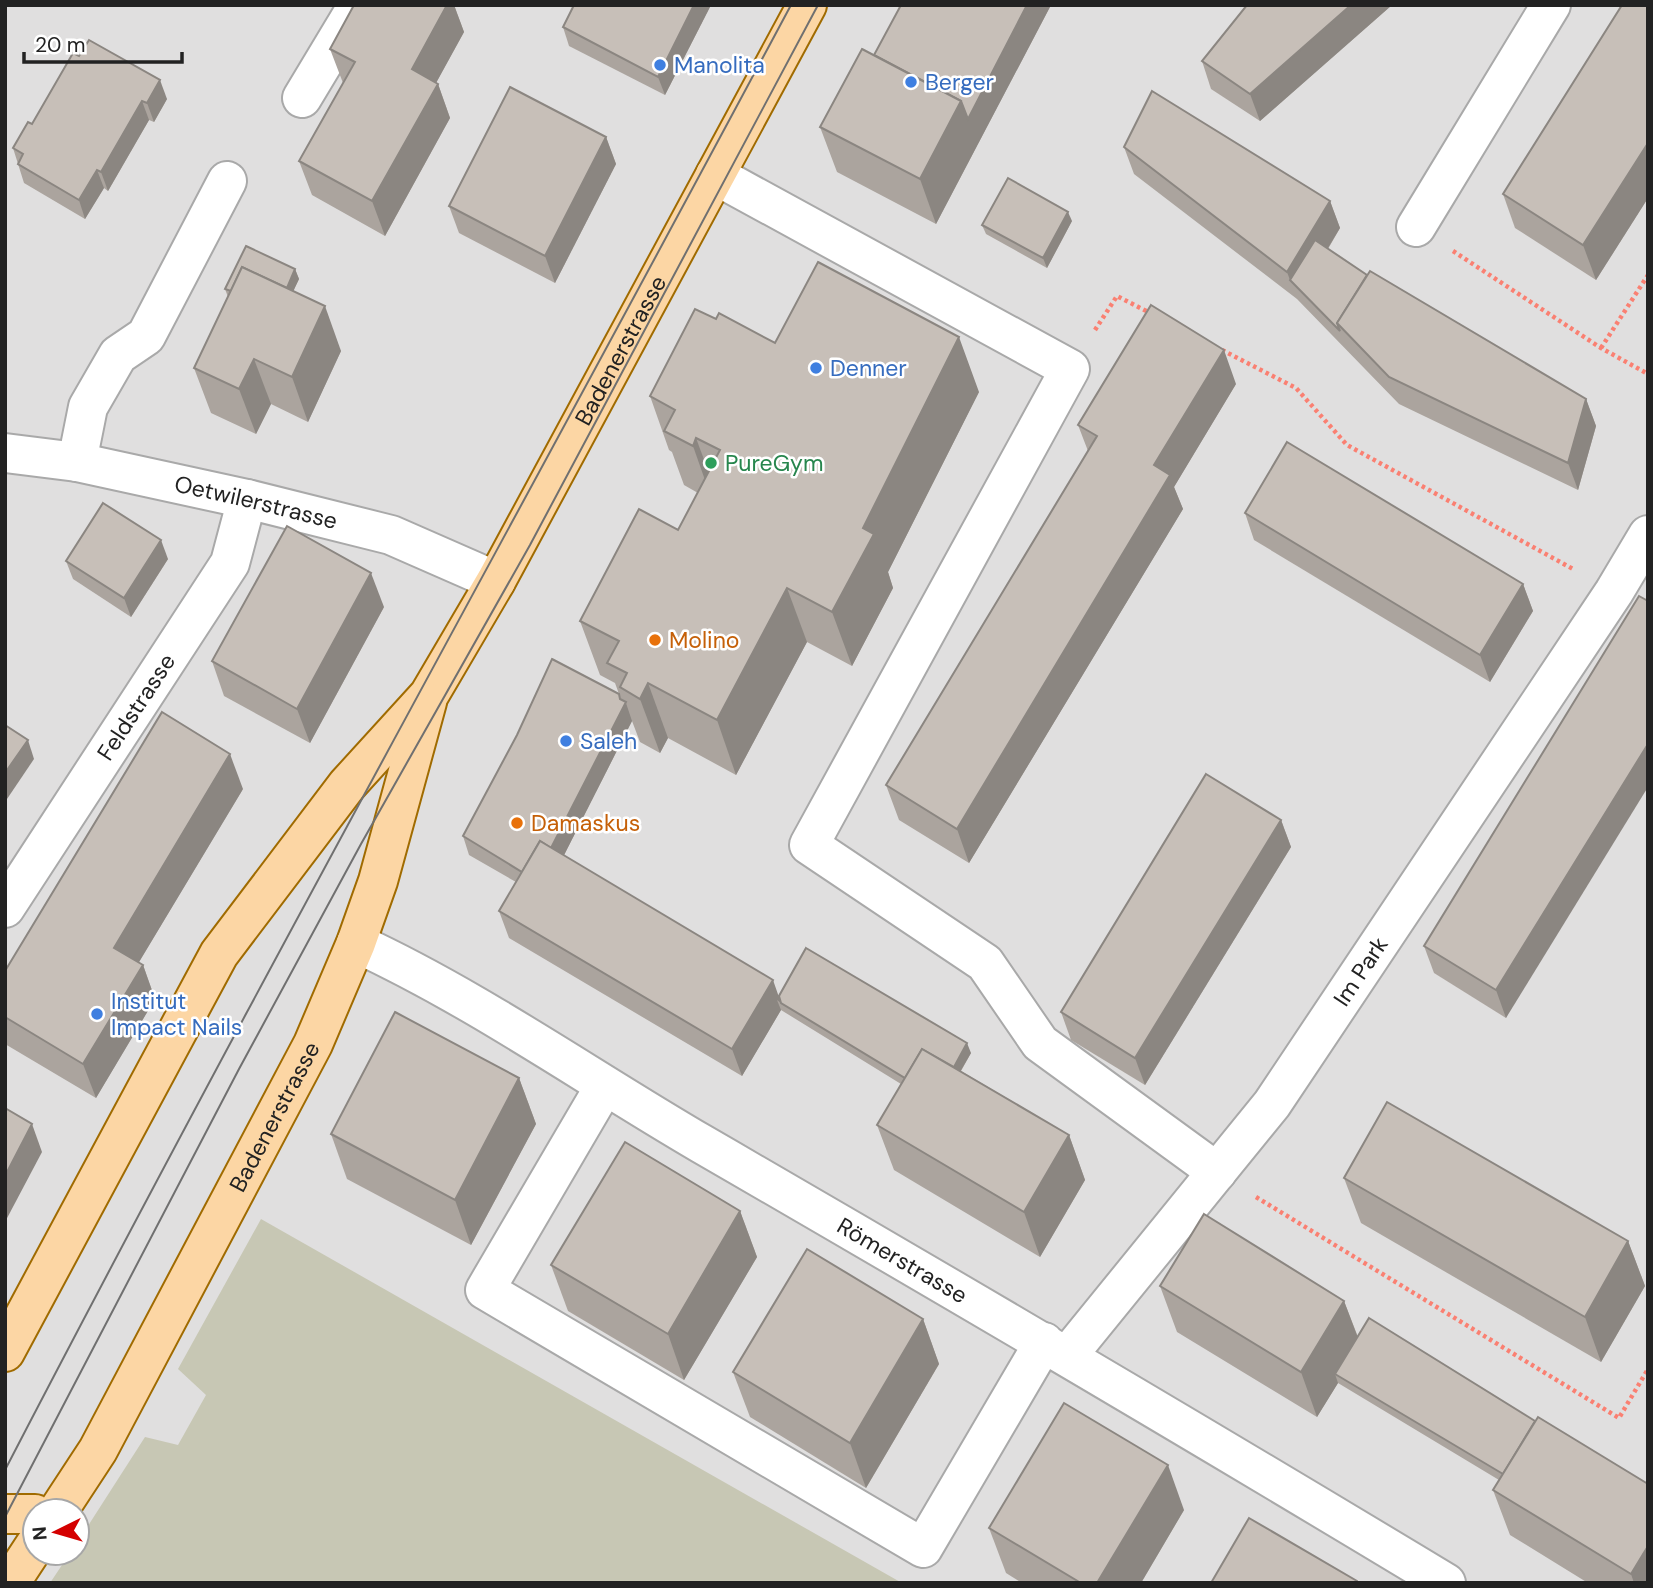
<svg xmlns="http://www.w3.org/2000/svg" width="1653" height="1588" font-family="'DM Sans',sans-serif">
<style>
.residential{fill:#e0dfdf;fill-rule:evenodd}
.construction{fill:#c7c7b4}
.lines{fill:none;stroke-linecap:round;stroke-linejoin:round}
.minor-casing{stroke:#a9a9a9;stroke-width:42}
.major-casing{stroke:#a06b00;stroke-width:42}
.path{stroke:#fa8072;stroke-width:4.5;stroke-dasharray:3.5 3.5;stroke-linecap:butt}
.minor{stroke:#fff;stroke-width:38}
.major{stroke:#fcd6a4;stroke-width:38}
.tram{stroke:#707070;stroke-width:2}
.wall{fill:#aba49e}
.shaded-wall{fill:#8b8681}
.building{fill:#c7bfb8;stroke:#8b8681;stroke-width:2}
.shop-dot{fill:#3f7fe0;stroke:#fff;stroke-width:2.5}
.leisure-dot{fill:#2e9e5b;stroke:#fff;stroke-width:2.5}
.food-dot{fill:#e8710a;stroke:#fff;stroke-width:2.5}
.labels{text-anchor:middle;stroke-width:5;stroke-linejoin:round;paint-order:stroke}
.shop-label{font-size:23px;fill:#366cbe;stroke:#fff;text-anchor:start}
.street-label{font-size:23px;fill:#222;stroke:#fff}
.leisure-label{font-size:23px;fill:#27864d;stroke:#fff;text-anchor:start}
.food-label{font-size:23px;fill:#c56008;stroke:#fff;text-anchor:start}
</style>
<rect width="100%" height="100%" fill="#f2efe9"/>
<path class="residential" d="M5,5H1648V1583H5ZM35,1511H77V1553H35Z"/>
<path class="construction" d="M261,1219L902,1583H50L70,1553H77V1543L145,1437L178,1445L206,1395L178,1369Z"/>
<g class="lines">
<g class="minor-casing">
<g id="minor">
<path d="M302,98L358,5"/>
<path d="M715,175L1070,369L809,845L985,963L1040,1043L1217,1172"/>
<path d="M1416,227L1551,5"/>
<path id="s1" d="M5,453L77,462L247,499L391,535L496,581"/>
<path d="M77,462L88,407L118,355L146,336L227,181"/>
<path id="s2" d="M5,908L230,563L247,499"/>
<path id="s3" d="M356,943C477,999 587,1077 702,1144C951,1288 1199,1434 1446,1583"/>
<path d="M604,1087L485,1290L923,1548L1044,1342"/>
<path id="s4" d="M1068,1355L1272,1104L1614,592L1648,535"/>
</g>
</g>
<g class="major-casing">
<g id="major">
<path id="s5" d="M5,1352L219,954L347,785L429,695L496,581L807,5"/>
<path id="s6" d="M58,1511L98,1450L313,1044L356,943L378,881L427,702"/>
<path d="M5,1514H35"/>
<path d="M10,1583L35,1545"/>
</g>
</g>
<g class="path">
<path d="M1453,251L1601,348L1648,374"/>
<path d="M1095,330L1117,296L1152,314"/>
<path d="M1601,348L1648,275"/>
<path d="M1222,350L1296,388L1347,445L1573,569"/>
<path d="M1256,1197L1619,1418L1648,1369"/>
</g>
<use href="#minor" class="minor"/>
<use href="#major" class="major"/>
<g class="tram">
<path d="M5,1470C260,978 530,494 791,5"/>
<path d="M5,1517L239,1069L361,844L530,545L818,5"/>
</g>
</g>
<g class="wall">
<path d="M354,5H454L464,32L436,83L438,84L450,118L385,236L312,195L299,161L343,83L330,49Z"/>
<path d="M711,5L665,95L569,46L563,27Z"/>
<path d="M901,5H1051L936,224L837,172L820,127L874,55Z"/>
<path d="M1247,5H1392L1260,121L1211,89L1202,61Z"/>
<path d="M1648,5V198L1596,280L1515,228L1503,194Z"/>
<path d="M79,56L167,99L154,122L149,120L108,191L104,188L85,219L24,183L13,148L32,124Z"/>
<path d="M606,137L616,164L555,283L459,233L449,206Z"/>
<path d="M1124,147L1330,201L1340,228L1328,249L1367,275L1586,399L1596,426L1578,490L1399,404L1297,299L1134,174Z"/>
<path d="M1072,221L1047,268L986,234L982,225Z"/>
<path d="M295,269L299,279L293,291L341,351L308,422L271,404L256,434L211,413L194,368L228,297L225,289Z"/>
<path d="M716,319L775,343L979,392L888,572L893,588L852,666L807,642L736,775L668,738L660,753L640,742L632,721L564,855L779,996L971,1053L961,1071L1069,1135L1085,1180L1040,1257L894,1170L877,1125L901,1084L781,1010L742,1076L509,938L499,911L516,882L469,855L463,836L619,694L615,683L600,675L580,621L678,530L698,493L684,485L672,452L669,450L650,396Z"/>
<path d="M1236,384L1174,487L1183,509L969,863L899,820L886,785L1088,451L1078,425Z"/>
<path d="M1245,513L1523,584L1533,611L1490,682L1254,540Z"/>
<path d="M168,559L131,617L73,579L66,561Z"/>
<path d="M1639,596L1506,1018L1434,973L1424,946Z"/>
<path d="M384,607L310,743L224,696L212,661Z"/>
<path d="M243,789L139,962L143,965L155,999L96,1098L5,1044V971Z"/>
<path d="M1281,820L1291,847L1145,1085L1071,1040L1061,1012Z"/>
<path d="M519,1078L536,1124L471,1245L347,1179L331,1134Z"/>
<path d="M1344,1178L1628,1241L1645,1286L1601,1362L1361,1223Z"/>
<path d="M740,1211L757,1257L684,1380L568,1311L551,1265Z"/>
<path d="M1160,1286L1344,1301L1358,1337L1648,1583H1588L1510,1535L1493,1490L1499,1480L1338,1383L1317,1417L1177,1332Z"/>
<path d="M923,1319L939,1364L866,1488L750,1417L733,1372Z"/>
<path d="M1184,1510L1141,1583H1022L1006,1573L989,1528Z"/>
</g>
<g class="shaded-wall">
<path d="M447,5H454L464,32L425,103L412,69Z"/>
<path d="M694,5H711L665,95L658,77Z"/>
<path d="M1027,5H1051L936,224L920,179L961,101Z"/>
<path d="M1351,5H1392L1260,121L1250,94Z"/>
<path d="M160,80L167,99L154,122L147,103Z"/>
<path d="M438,84L450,118L385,236L372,201Z"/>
<path d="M142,101L149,120L108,191L101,172Z"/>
<path d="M606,137L616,164L555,283L545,256Z"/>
<path d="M1648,143V198L1596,280L1583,245Z"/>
<path d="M97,170L104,188L85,219L79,200Z"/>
<path d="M1330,201L1340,228L1302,291L1290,280L1287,272Z"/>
<path d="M1068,212L1072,221L1047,268L1043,258Z"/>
<path d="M295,269L299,279L279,322L276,312Z"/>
<path d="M325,306L341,351L308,422L292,377Z"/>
<path d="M959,337L979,392L888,572L893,588L852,666L832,612L863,528Z"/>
<path d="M1224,350L1236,384L1174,487L1183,509L969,863L957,829L1154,465Z"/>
<path d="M254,359L271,404L256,434L239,389Z"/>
<path d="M1586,399L1596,426L1578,490L1568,463Z"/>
<path d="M696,438L716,492L712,500L693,446Z"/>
<path d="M161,540L168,559L131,617L124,598Z"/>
<path d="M371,573L384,607L310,743L297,709Z"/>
<path d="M1523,584L1533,611L1490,682L1480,655Z"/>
<path d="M787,588L807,642L736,775L717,720Z"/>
<path d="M648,683L668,738L660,753L640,699Z"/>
<path d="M626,703L632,721L556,871L549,852Z"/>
<path d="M28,740L34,759L5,802V773Z"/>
<path d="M1648,744V787L1506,1018L1496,990Z"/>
<path d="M230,754L243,789L127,982L114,948Z"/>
<path d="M1281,820L1291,847L1145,1085L1135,1058Z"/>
<path d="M143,965L155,999L96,1098L83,1064Z"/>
<path d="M773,980L781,1003L777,1000L781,1010L742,1076L732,1049Z"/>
<path d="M967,1043L971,1053L945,1098L942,1088Z"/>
<path d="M519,1078L536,1124L471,1245L455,1200Z"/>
<path d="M32,1124L42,1152L5,1222V1176Z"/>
<path d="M1069,1135L1085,1180L1040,1257L1024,1212Z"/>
<path d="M740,1211L757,1257L684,1380L668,1334Z"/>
<path d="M1628,1241L1645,1286L1601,1362L1585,1317Z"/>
<path d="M1344,1301L1361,1346L1335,1374L1338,1383L1317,1417L1301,1372Z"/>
<path d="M923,1319L939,1364L866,1488L850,1443Z"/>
<path d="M1168,1465L1184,1510L1141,1583H1097Z"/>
<path d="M1648,1546V1583H1634L1631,1574Z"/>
</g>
<g class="building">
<path d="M354,5H447L412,69L438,84L372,201L299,161L355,62L330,49Z"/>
<path d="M574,5H694L658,77L563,27Z"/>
<path d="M901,5H1027L968,119L961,101L874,55Z"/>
<path d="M1247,5H1351L1250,94L1202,61Z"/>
<path d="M1622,5H1648V143L1583,245L1503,194Z"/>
<path d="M89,40L160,80L147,103L142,101L101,172L97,170L79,200L18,164L23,154L13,148L28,122L32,124L73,53L79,56Z"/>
<path d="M862,49L961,101L920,179L820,127Z"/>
<path d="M510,87L606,137L545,256L449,206Z"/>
<path d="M1152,91L1330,201L1287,272L1124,147Z"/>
<path d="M1008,178L1068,212L1043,258L982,225Z"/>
<path d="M1315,240L1367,275L1337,323L1340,331L1290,280Z"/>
<path d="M246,246L295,269L287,288L242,267L231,291L225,289Z"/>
<path d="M818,262L959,337L863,528L874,534L832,612L787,588L717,720L648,683L640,699L620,687L627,673L607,663L619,641L580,621L639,509L678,530L720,450L696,438L693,446L664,431L675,410L650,396L695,309L716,319L719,313L775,343Z"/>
<path d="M242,267L325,306L292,377L254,359L239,389L194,368Z"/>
<path d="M1370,271L1586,399L1568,463L1389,377L1337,323Z"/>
<path d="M1151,305L1224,350L1154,465L1170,475L957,829L886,785L1097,436L1078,425Z"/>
<path d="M1287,442L1523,584L1480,655L1245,513Z"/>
<path d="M103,503L161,540L124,598L66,561Z"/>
<path d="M287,526L371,573L297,709L212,661Z"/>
<path d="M1639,596L1648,601V744L1496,990L1424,946Z"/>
<path d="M552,659L619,694L620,699L626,702L551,848L540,841L522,872L463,836L517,735Z"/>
<path d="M162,712L230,754L114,948L143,965L83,1064L5,1017V971Z"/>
<path d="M5,725L28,740L5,773Z"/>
<path d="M1206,774L1281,820L1135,1058L1061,1012Z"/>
<path d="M540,841L773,980L732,1049L499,911Z"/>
<path d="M806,948L967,1043L954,1067L922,1049L905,1078L781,1003L779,996Z"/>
<path d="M395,1012L519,1078L455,1200L331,1134Z"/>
<path d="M922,1049L1069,1135L1024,1212L877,1125Z"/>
<path d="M1387,1102L1628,1241L1585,1317L1344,1178Z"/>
<path d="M5,1108L32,1124L5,1176Z"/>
<path d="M625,1142L740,1211L668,1334L551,1265Z"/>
<path d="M1204,1214L1344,1301L1301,1372L1160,1286Z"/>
<path d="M807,1249L923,1319L850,1443L733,1372Z"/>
<path d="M1369,1318L1535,1421L1503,1474L1335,1374Z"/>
<path d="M1064,1403L1168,1465L1097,1583H1081L989,1528Z"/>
<path d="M1538,1417L1648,1484V1546L1631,1574L1493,1490Z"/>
<path d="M1249,1518L1357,1581V1583H1211Z"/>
</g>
<g class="shop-dot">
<circle cx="660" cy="65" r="7"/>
<circle cx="911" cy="82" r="7"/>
<circle cx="816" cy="368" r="7"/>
<circle cx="566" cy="741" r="7"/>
<circle cx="97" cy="1014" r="7"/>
</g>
<circle class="leisure-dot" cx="711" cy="463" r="7"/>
<g class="food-dot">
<circle cx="655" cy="640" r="7"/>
<circle cx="517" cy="823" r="7"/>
</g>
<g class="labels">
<g class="shop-label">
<text x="674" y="73">Manolita</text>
<text x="925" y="90">Berger</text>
<text x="830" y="376">Denner</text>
<text x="580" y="749">Saleh</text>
<text x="111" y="1009">Institut<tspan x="111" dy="26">Impact Nails</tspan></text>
</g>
<g class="street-label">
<text dy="8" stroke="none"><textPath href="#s5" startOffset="1180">Badenerstrasse</textPath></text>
<text dy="8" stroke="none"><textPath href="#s1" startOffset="256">Oetwilerstrasse</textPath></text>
<text dy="8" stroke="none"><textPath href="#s2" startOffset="240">Feldstrasse</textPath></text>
<text dy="8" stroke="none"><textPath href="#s4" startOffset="483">Im Park</textPath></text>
<text dy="8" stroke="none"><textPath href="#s6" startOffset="450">Badenerstrasse</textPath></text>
<text dy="8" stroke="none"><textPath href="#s3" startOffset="632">Römerstrasse</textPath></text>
</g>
<g class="leisure-label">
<text x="725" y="471">PureGym</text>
</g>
<g class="food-label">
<text x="669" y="648">Molino</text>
<text x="531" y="831">Damaskus</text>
</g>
</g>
<rect width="1653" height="1588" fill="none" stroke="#222222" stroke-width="14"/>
<g transform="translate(56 1532) rotate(265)"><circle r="33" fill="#ffffff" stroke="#a7a7a7" stroke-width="2"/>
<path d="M0-5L12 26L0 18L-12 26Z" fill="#d40000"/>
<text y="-10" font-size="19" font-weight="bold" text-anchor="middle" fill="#222222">N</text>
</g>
<path d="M24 52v10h158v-10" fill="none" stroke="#222222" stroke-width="3.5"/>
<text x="35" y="52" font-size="21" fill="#222222" stroke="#ffffff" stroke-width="5" paint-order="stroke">20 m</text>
</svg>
